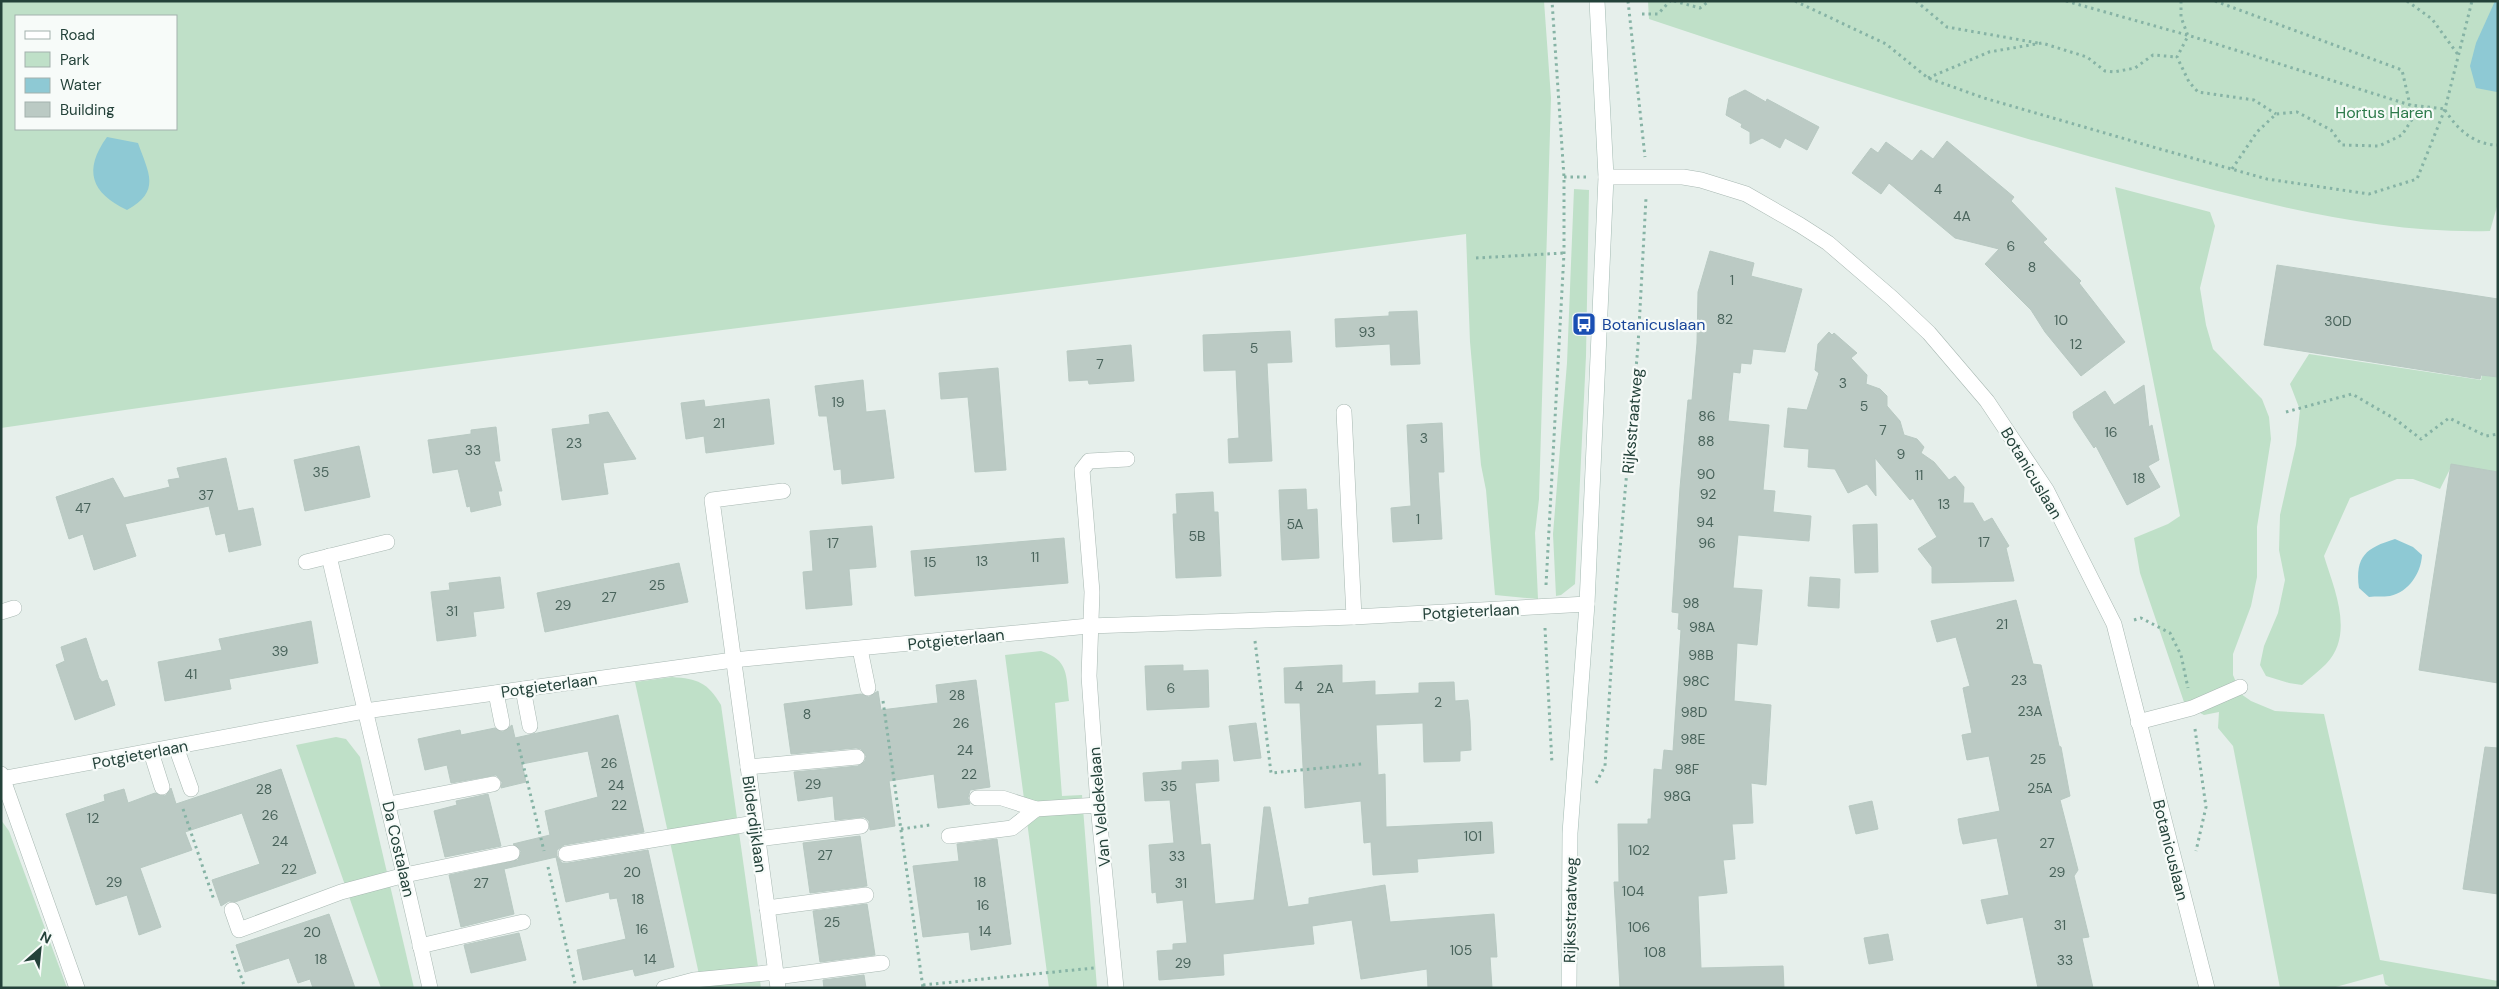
<svg xmlns="http://www.w3.org/2000/svg" width="2499" height="989" font-family="'DM Sans',sans-serif">
<style>
.green{fill:#bfe0c8;fill-rule:evenodd}
.water{fill:#8ec9d4}
.building{fill:#bbcac4;stroke:#b8c9c2}
.lines{fill:none;stroke-linecap:round;stroke-linejoin:round}
.lane-casing{stroke:#a8b8b2;stroke-width:16}
.street-casing{stroke:#a8b8b2;stroke-width:16}
.secondary-casing{stroke:#a4bbb3;stroke-width:16}
.path{stroke:#86b3a5;stroke-width:3;stroke-dasharray:2.5 4;stroke-linecap:butt}
.lane{stroke:#fff;stroke-width:15}
.street{stroke:#fff;stroke-width:15}
.secondary{stroke:#fff;stroke-width:15}
.labels{text-anchor:middle;stroke-width:4.5;stroke-linejoin:round;paint-order:stroke}
.number-label{font-size:14px;fill:#4a645c}
.park-label{font-size:16px;fill:#2d7a4b;stroke:#f7fbf9}
.transit-label{font-size:16px;fill:#164399;stroke:#f7fbf9;text-anchor:start}
.street-label{font-size:16px;fill:#24423a;stroke:#f7fbf9}
</style>
<rect width="100%" height="100%" fill="#e6efeb"/>
<g class="green">
<path d="M1,1H1544L1551,98L1539,499L1535,533L1538,599L1495,595L1486,490L1481,465L1470,342L1466,234C978,301 488,355 1,428ZM16,16H176V129H16Z"/>
<path d="M1648,1H2498V203L2490,231C2373,234 2259,202 2146,172C1979,127 1813,74 1649,19Z"/>
<path d="M2115,187L2210,212L2215,226L2200,288L2206,325L2213,349L2262,399L2269,417L2271,439L2257,527V577L2251,606L2233,654V675L2241,694L2251,701L2275,711L2324,714L2380,960L2498,981V988H2392L2385,984L2383,974L2332,988H2280L2233,746L2218,728L2219,712L2204,715L2185,705L2140,573L2134,538L2168,524L2180,516Z"/>
<path d="M1574,189L1589,190L1586,356L1575,584L1561,595L1556,596L1553,534L1567,363Z"/>
<path d="M2309,354L2481,380L2482,375L2498,377V472L2452,465L2440,489L2413,479H2397L2350,498L2324,556C2334,589 2355,634 2326,664C2319,671 2310,678 2302,685L2289,683L2266,676L2260,665L2264,646L2278,613L2285,580L2279,550L2280,515L2296,445L2300,410L2290,384Z"/>
<path d="M1041,651C1069,660 1066,675 1069,701L1055,703L1062,796L1082,795L1097,988H1049L1005,655Z"/>
<path d="M672,677C698,679 707,682 721,705L761,988H702L635,682Z"/>
<path d="M336,737L346,739L360,757L414,988H381L296,745Z"/>
<path d="M1,820L9,831L67,988H1Z"/>
</g>
<g class="water">
<path d="M2495,1H2498L2497,92L2476,88L2470,66L2476,43Z"/>
<path d="M107,137L138,143C149,174 161,191 127,210C91,193 83,170 107,137Z"/>
<path d="M2395,539L2413,547L2422,555C2421,573 2409,592 2390,596C2383,597 2376,596 2369,597L2359,588C2355,556 2366,548 2395,539Z"/>
</g>
<g class="building">
<path d="M1745,90L1766,102L1767,99L1819,127L1807,150L1785,138L1780,148L1762,138L1750,144V132L1741,127L1742,124L1726,115L1729,98Z"/>
<path d="M1947,141L2014,197L2011,201L2047,239L2043,242L2081,281L2079,283L2125,342L2081,376L2045,332L2031,310L1985,264L1999,249L1955,238L1889,183L1881,194L1852,173L1871,148L1878,153L1886,142L1912,161L1921,150L1933,159Z"/>
<path d="M1710,251L1754,263L1751,276L1802,289L1785,352L1753,349L1751,364L1741,363L1740,373L1733,372L1728,421L1769,425L1763,490L1775,491L1773,512L1811,516L1809,541L1738,535L1733,588L1762,590L1757,645L1737,643L1734,701L1771,705L1766,785L1751,783L1753,823L1732,824L1735,859L1723,860L1727,893L1698,896L1701,968L1783,966L1784,988H1620L1614,882H1619L1618,824H1648V819H1651L1654,769L1662,770L1664,750L1673,751L1681,630L1678,629L1679,613L1672,612L1680,488L1688,400H1692L1697,343L1698,292Z"/>
<path d="M2277,265L2498,299V377L2481,375L2480,379L2264,345Z"/>
<path d="M1417,311L1420,364L1391,365L1390,344L1336,347L1335,319L1389,316V312Z"/>
<path d="M1290,331L1292,362L1267,363L1272,461L1229,463L1228,439L1239,438L1236,370L1204,371L1203,335Z"/>
<path d="M1829,332L1832,335L1834,333L1857,353L1851,358L1867,375L1866,384L1880,389L1887,396V406L1900,421L1904,435L1917,439L1924,447L1921,453L1934,462L1949,480L1955,476L1964,487L1963,503H1973L1984,522L1992,518L2009,546L2006,548L2014,581L1932,583V567L1918,549L1937,537L1913,498L1910,500L1875,458L1876,496L1867,484L1848,493L1835,469L1808,467L1809,449L1784,447L1788,408L1807,410L1819,373L1815,370L1818,344Z"/>
<path d="M1131,345L1134,381L1089,384L1088,380L1069,381L1067,351Z"/>
<path d="M998,368L1006,470L975,472L968,397L941,399L939,373Z"/>
<path d="M863,380L866,412L885,410L894,478L842,484L841,469L834,470L827,416H819L815,386Z"/>
<path d="M2144,385L2149,427L2152,425L2159,460L2148,466L2160,487L2127,505L2096,446L2094,448L2074,418L2073,412L2105,391L2114,405Z"/>
<path d="M769,399L774,444L706,453L704,436L686,439L681,403L704,400L705,407Z"/>
<path d="M608,412L636,459L603,463L608,494L562,500L552,429L590,424L589,415Z"/>
<path d="M1442,423L1444,472H1438L1442,539L1393,542L1391,508L1411,506L1407,425Z"/>
<path d="M496,427L500,461H494L502,491H498L501,505L471,512L470,506L467,507L458,469L433,473L428,440L471,434V430Z"/>
<path d="M359,446L370,497L305,511L294,460Z"/>
<path d="M226,458L238,511L253,508L261,545L229,552L225,533L216,535L209,506L125,524L136,556L94,570L83,534L69,539L56,497L113,478L124,498L170,487L168,480L180,478L177,468Z"/>
<path d="M2451,464L2498,472V683L2419,670Z"/>
<path d="M1306,489L1307,510L1317,509L1319,558L1282,560L1279,490Z"/>
<path d="M1213,492L1214,512H1218L1221,576L1176,578L1173,514H1177L1176,494Z"/>
<path d="M1877,524L1878,572L1855,573L1853,525Z"/>
<path d="M872,526L876,567L849,569L852,605L806,609L803,572L813,571L810,531Z"/>
<path d="M1064,538L1068,583L915,596L911,551Z"/>
<path d="M679,563L688,602L545,632L537,593Z"/>
<path d="M500,577L504,608L473,612L476,636L437,641L431,592L450,590L449,583Z"/>
<path d="M1810,577L1840,579L1839,608L1808,606Z"/>
<path d="M2016,600L2033,664L2041,665L2059,746L2061,747L2070,796L2060,800L2078,870L2074,876L2089,937L2082,938L2093,988H2038L2023,917L1987,924L1981,900L2009,895L1997,838L1963,844L1960,832L1958,819L2000,811L1989,756L1967,760L1962,735L1972,733L1963,688L1970,686L1956,637L1937,642L1931,621Z"/>
<path d="M311,621L318,663L229,679L231,689L165,701L158,662L222,650L219,639Z"/>
<path d="M86,638L99,678L102,682L107,680L115,705L75,720L56,665L65,661L61,647Z"/>
<path d="M1183,665V671L1208,670L1209,707L1147,710L1145,666Z"/>
<path d="M1342,665V683L1375,681V695L1419,693V683L1454,682L1455,701L1468,700L1470,721L1471,750L1460,751V761L1424,762L1423,723L1376,725L1378,775L1385,774L1386,827L1492,822L1494,853L1417,859L1418,872L1373,875L1371,842L1364,843L1361,801L1305,808L1300,703H1285L1284,668Z"/>
<path d="M976,680L990,787L970,790L968,798L970,804L938,808L934,774L889,781L895,826L870,830L869,821L864,817L835,820L833,796L798,801L794,772L858,766L865,761L866,756L861,749L856,748L791,754L784,704L861,694L869,697L878,691L881,710L938,703L936,685Z"/>
<path d="M618,715L644,832L564,845L557,850V856L562,863H568L648,850L674,967L635,976L633,969L583,980L577,950L626,939L617,898L610,899L609,892L566,902L556,857L504,869L514,914L461,927L449,875L518,860L521,851L513,844L550,835L545,811L598,797L588,751L522,764L526,782L501,788L502,782L496,775L451,783L447,765L425,770L418,739L460,730L461,735L495,728L503,732L512,725L515,738Z"/>
<path d="M1256,723L1261,758L1234,761L1229,726Z"/>
<path d="M2485,747L2498,748V894L2463,889Z"/>
<path d="M1218,760L1219,781L1195,783L1201,845L1210,844L1215,904L1254,900L1264,807H1270L1288,907L1309,904V898L1385,885L1390,922L1494,914L1497,957H1490L1492,988H1428L1427,969L1361,979L1352,920L1312,926L1314,944L1223,954L1224,975L1159,980L1157,951L1173,950V944L1187,943L1183,900L1157,903L1156,892L1152,893L1149,845L1174,843L1170,800L1145,801L1143,773L1182,770V762Z"/>
<path d="M281,769L316,873L235,902L229,901L221,906L212,880L260,864L242,813L185,832L192,850L140,868L161,927L139,935L127,895L96,905L66,814L105,801L104,795L124,789L128,803L155,793L165,796L171,788L176,804Z"/>
<path d="M488,794L501,846L445,857L434,811L457,805L456,801Z"/>
<path d="M1872,801L1878,829L1856,834L1849,806Z"/>
<path d="M860,836L867,886L810,893L803,843Z"/>
<path d="M997,839L1011,944L971,950L969,932L923,937L913,866L959,861L957,844Z"/>
<path d="M867,904L875,955L820,962L813,911Z"/>
<path d="M329,914L355,988H313L310,979L298,983L289,958L245,972L236,945Z"/>
<path d="M519,933L526,960L471,973L464,945Z"/>
<path d="M1888,934L1893,960L1869,964L1864,938Z"/>
<path d="M864,975L866,988H824L823,980Z"/>
</g>
<g class="lines">
<g class="lane-casing">
<g id="lane">
<path d="M860,649L868,688"/>
<path d="M523,689L530,726"/>
<path d="M496,693L502,723"/>
<path d="M2138,722L2192,708L2240,687"/>
<path d="M176,747L191,789"/>
<path d="M151,752L162,787"/>
<path d="M748,767L857,757"/>
<path d="M977,798H1002L1036,809L1098,805"/>
<path d="M389,804L493,784"/>
<path d="M949,836L1012,828L1036,809"/>
<path d="M757,839L861,826"/>
<path d="M566,854L755,823"/>
<path d="M767,908L866,895"/>
<path d="M232,910L239,930L341,892L405,875L512,853"/>
<path d="M420,946L523,922"/>
<path d="M776,977L882,963"/>
<path d="M664,988L694,980L776,972"/>
</g>
</g>
<g class="street-casing">
<g id="street">
<path d="M1606,177H1683L1701,180L1746,194L1800,225L1828,243L1892,298L1929,333L1987,401L2047,491L2114,624L2207,988"/>
<path d="M1344,412L1354,617"/>
<path d="M329,556C362,700 398,844 430,988"/>
<path d="M306,562L387,542"/>
<path d="M1,612L14,608"/>
<path d="M1,774L77,988"/>
<path d="M1,779L365,711L733,660L1089,626L1354,617L1587,604"/>
<path d="M778,988L712,500L783,491"/>
<path d="M1116,988L1098,805L1089,676L1092,592L1082,470L1089,461L1127,459"/>
</g>
</g>
<g class="secondary-casing">
<path id="secondary" d="M1569,988L1570,833L1587,604L1606,177L1597,1"/>
</g>
<g class="path">
<path d="M1628,1L1645,157"/>
<path d="M1674,1L1700,8L1709,1"/>
<path d="M1795,1L1886,44L1928,78L1984,98L2160,149L2267,179L2369,194L2417,179L2445,109L2472,1"/>
<path d="M1916,1L1947,27L2038,43"/>
<path d="M2066,1L2194,37L2410,105L2445,109"/>
<path d="M2181,1V17L2188,36L2177,57L2189,82L2198,92L2254,100L2276,114"/>
<path d="M2215,1L2402,70L2410,105"/>
<path d="M2407,1L2432,19L2459,56"/>
<path d="M1642,14H1658L1670,1"/>
<path d="M1928,78L1989,52L2042,43L2087,57L2105,71L2114,72L2135,68L2153,55L2177,57"/>
<path d="M2445,110C2457,129 2474,145 2498,145"/>
<path d="M2232,169L2257,132L2276,114L2297,112L2331,130L2342,145L2379,146L2402,135L2420,107"/>
<path d="M1564,177H1586"/>
<path d="M1476,258L1564,253"/>
<path d="M2286,412L2352,394L2395,419L2421,439L2449,418L2486,436L2498,434"/>
<path d="M1546,585L1564,253V177L1552,1"/>
<path d="M2134,620L2141,618L2170,633L2181,655L2188,688"/>
<path d="M1545,628L1552,764"/>
<path d="M1255,641L1271,773L1362,764"/>
<path d="M883,701L923,988"/>
<path d="M2195,729L2206,807L2196,851"/>
<path d="M518,743L544,851"/>
<path d="M1596,783L1605,766L1615,605L1638,346L1646,198"/>
<path d="M183,809L214,900"/>
<path d="M901,829L930,825"/>
<path d="M548,867L576,988"/>
<path d="M232,951L245,988"/>
<path d="M923,985L1094,968"/>
</g>
<use href="#lane" class="lane"/>
<use href="#street" class="street"/>
<use href="#secondary" class="secondary"/>
</g>
<defs>
<g id="bus-square" transform="scale(1.25)"><rect x="-9" y="-9" width="18" height="18" rx="4" fill="#1a4fb4" stroke="#f7fbf9"/><path d="M-5-6H5V4H4V6H2V4H-2V6H-4V4H-5ZM-3.5-4V0h7V-4ZM-3.5 1.2v1.5H-2V1.2ZM2 1.2v1.5H3.5V1.2Z" fill="#fff"/></g>
</defs>
<g fill-rule="evenodd">
<use href="#bus-square" x="1584" y="324"/>
</g>
<g class="labels">
<g class="number-label">
<text x="1938" y="194">4</text>
<text x="1962" y="221">4A</text>
<text x="2011" y="251">6</text>
<text x="2032" y="272">8</text>
<text x="1732" y="285">1</text>
<text x="1725" y="324">82</text>
<text x="2061" y="325">10</text>
<text x="2338" y="326">30D</text>
<text x="1367" y="337">93</text>
<text x="2076" y="349">12</text>
<text x="1254" y="353">5</text>
<text x="1100" y="369">7</text>
<text x="1843" y="388">3</text>
<text x="838" y="407">19</text>
<text x="1864" y="411">5</text>
<text x="1707" y="421">86</text>
<text x="719" y="428">21</text>
<text x="1883" y="435">7</text>
<text x="2111" y="437">16</text>
<text x="1424" y="443">3</text>
<text x="1706" y="446">88</text>
<text x="574" y="448">23</text>
<text x="473" y="455">33</text>
<text x="1901" y="459">9</text>
<text x="321" y="477">35</text>
<text x="1706" y="479">90</text>
<text x="1919" y="480">11</text>
<text x="2139" y="483">18</text>
<text x="1708" y="499">92</text>
<text x="206" y="500">37</text>
<text x="1944" y="509">13</text>
<text x="83" y="513">47</text>
<text x="1418" y="524">1</text>
<text x="1705" y="527">94</text>
<text x="1295" y="529">5A</text>
<text x="1197" y="541">5B</text>
<text x="1984" y="547">17</text>
<text x="833" y="548">17</text>
<text x="1707" y="548">96</text>
<text x="1035" y="562">11</text>
<text x="982" y="566">13</text>
<text x="930" y="567">15</text>
<text x="657" y="590">25</text>
<text x="609" y="602">27</text>
<text x="1691" y="608">98</text>
<text x="563" y="610">29</text>
<text x="452" y="616">31</text>
<text x="2002" y="629">21</text>
<text x="1702" y="632">98A</text>
<text x="280" y="656">39</text>
<text x="1701" y="660">98B</text>
<text x="191" y="679">41</text>
<text x="2019" y="685">23</text>
<text x="1696" y="686">98C</text>
<text x="1299" y="691">4</text>
<text x="1171" y="693">6</text>
<text x="1325" y="693">2A</text>
<text x="957" y="700">28</text>
<text x="1438" y="707">2</text>
<text x="2030" y="716">23A</text>
<text x="1694" y="717">98D</text>
<text x="807" y="719">8</text>
<text x="961" y="728">26</text>
<text x="1693" y="744">98E</text>
<text x="965" y="755">24</text>
<text x="2038" y="764">25</text>
<text x="609" y="768">26</text>
<text x="1687" y="774">98F</text>
<text x="969" y="779">22</text>
<text x="813" y="789">29</text>
<text x="616" y="790">24</text>
<text x="1169" y="791">35</text>
<text x="2040" y="793">25A</text>
<text x="264" y="794">28</text>
<text x="1677" y="801">98G</text>
<text x="619" y="810">22</text>
<text x="270" y="820">26</text>
<text x="93" y="823">12</text>
<text x="1473" y="841">101</text>
<text x="280" y="846">24</text>
<text x="2047" y="848">27</text>
<text x="1639" y="855">102</text>
<text x="825" y="860">27</text>
<text x="1177" y="861">33</text>
<text x="289" y="874">22</text>
<text x="632" y="877">20</text>
<text x="2057" y="877">29</text>
<text x="114" y="887">29</text>
<text x="980" y="887">18</text>
<text x="481" y="888">27</text>
<text x="1181" y="888">31</text>
<text x="1633" y="896">104</text>
<text x="638" y="904">18</text>
<text x="983" y="910">16</text>
<text x="832" y="927">25</text>
<text x="2060" y="930">31</text>
<text x="1639" y="932">106</text>
<text x="642" y="934">16</text>
<text x="985" y="936">14</text>
<text x="312" y="937">20</text>
<text x="1461" y="955">105</text>
<text x="1655" y="957">108</text>
<text x="321" y="964">18</text>
<text x="650" y="964">14</text>
<text x="2065" y="965">33</text>
<text x="1183" y="968">29</text>
</g>
<g class="park-label">
<text x="2384" y="118">Hortus Haren</text>
</g>
<g class="transit-label">
<text x="1602" y="330">Botanicuslaan</text>
</g>
<g class="street-label">
<text transform="translate(1632 421) rotate(-85)" y="6">Rijksstraatweg</text>
<text transform="translate(2032 473) rotate(59)" y="6">Botanicuslaan</text>
<text transform="translate(1471 611) rotate(-3)" y="6">Potgieterlaan</text>
<text transform="translate(956 639) rotate(-6)" y="6">Potgieterlaan</text>
<text transform="translate(549 685) rotate(-8)" y="6">Potgieterlaan</text>
<text transform="translate(140 754) rotate(-11)" y="6">Potgieterlaan</text>
<text transform="translate(1099 807) rotate(-95)" y="6">Van Veldekelaan</text>
<text transform="translate(755 824) rotate(82)" y="6">Bilderdijklaan</text>
<text transform="translate(399 849) rotate(77)" y="6">Da Costalaan</text>
<text transform="translate(2171 850) rotate(76)" y="6">Botanicuslaan</text>
<text transform="translate(1570 910) rotate(-89)" y="6">Rijksstraatweg</text>
</g>
</g>
<rect width="2499" height="989" fill="none" stroke="#24423a" stroke-width="5"/>
<rect x="15" y="15" width="162" height="115" fill="#f7fbf9" stroke="#a3b1ad"/>
<rect x="25" y="31" width="25" height="8" fill="#ffffff" stroke="#a3b1ad"/>
<text x="60" y="40" font-size="15" fill="#24423a">Road</text>
<rect x="25" y="52" width="25" height="15" fill="#bfe0c8" stroke="#a3b1ad"/>
<text x="60" y="65" font-size="15" fill="#24423a">Park</text>
<rect x="25" y="78" width="25" height="15" fill="#8ec9d4" stroke="#a3b1ad"/>
<text x="60" y="90" font-size="15" fill="#24423a">Water</text>
<rect x="25" y="102" width="25" height="15" fill="#bbcac4" stroke="#a3b1ad"/>
<text x="60" y="115" font-size="15" fill="#24423a">Building</text>
<g transform="translate(40 949) rotate(27)" stroke="#f7fbf9" stroke-width="4" paint-order="stroke">
<path d="M0-4L9 19L0 12L-9 19Z" fill="#24423a"/>
<text y="-8" font-size="14" font-weight="bold" text-anchor="middle" fill="#24423a">N</text>
</g>
</svg>
